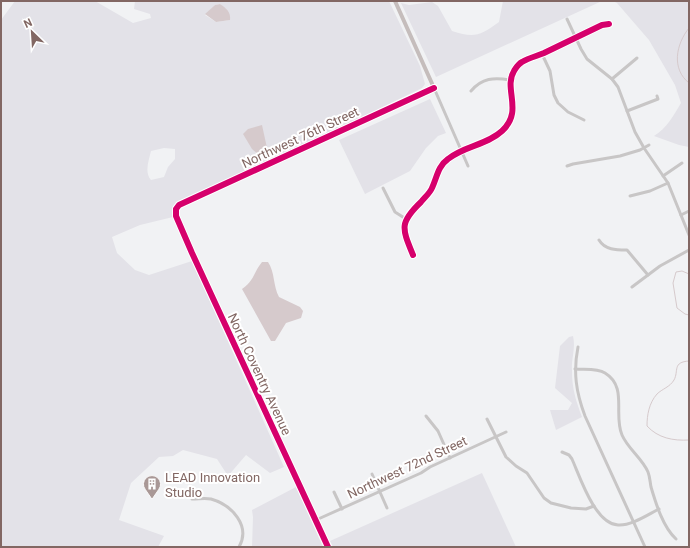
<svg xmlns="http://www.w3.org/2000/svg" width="690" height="548" font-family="Roboto,sans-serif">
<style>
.green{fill:#e3e2e8;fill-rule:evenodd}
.water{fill:#d6cacc}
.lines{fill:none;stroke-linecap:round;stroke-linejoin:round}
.stream{stroke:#d6cacc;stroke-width:1}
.street{stroke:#c8c6c6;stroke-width:3}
.secondary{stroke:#c5bdbc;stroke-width:4}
.cycleway-casing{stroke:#fff;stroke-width:8}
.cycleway{stroke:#d6006c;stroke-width:6}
.labels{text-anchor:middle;stroke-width:4;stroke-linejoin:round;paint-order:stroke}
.street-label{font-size:13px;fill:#826763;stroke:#fff}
.poi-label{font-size:13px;fill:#826763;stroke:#fff;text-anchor:start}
</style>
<rect width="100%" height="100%" fill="#f1f2f4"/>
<g class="green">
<path d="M15,1H95L133,23L151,18L150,14L134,9L135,1H389L420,66L425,84L422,88L333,131L177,203L172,214L173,217L140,225L112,237L117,253L135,270L149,275L192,261L284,467L270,473L246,455L228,476L217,459L183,450L173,456L159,457L131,483L119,520L164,536L158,547H1V20ZM220,4L226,9L230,20L216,22L205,15L215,5ZM164,148L175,149V159L168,167L164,177L151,180C144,172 149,160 151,151Z"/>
<path d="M503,1H602L436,77L401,3L409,5L432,2L438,6L452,31C474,38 480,36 499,22Z"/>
<path d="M613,1H689V147L679,145L654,136C667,128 674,115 681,103L675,85L649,40L617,3Z"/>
<path d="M430,99L446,133L438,136L426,148L410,171L365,194L339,140Z"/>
<path d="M573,336C576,348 571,359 572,371C572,389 576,401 582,417L556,430L550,410H568L572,403L555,388L560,346L569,337Z"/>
<path d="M482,473L516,547H333L330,541Z"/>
<path d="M296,487L323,547H252L253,517L252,510Z"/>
</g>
<g class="water">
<path d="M220,4C226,8 231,12 230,20L216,22L205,14L215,5Z"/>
<path d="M262,125L267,148L264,153L259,155L252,149L243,134L248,129Z"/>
<path d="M262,262H268C275,272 273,286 279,297L300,307L303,311L301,318L286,323L275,341H271L242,289C255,280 253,273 262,262Z"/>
</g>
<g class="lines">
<g class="stream">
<path d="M689,28C676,44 671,69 689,83"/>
<path d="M689,274L682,271L676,272L673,283L677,308L685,314L689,315"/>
<path d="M689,361C672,362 679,371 674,380C670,387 662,389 657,394C649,403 647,415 647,426C658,438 673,441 689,440"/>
<path d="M689,484V492"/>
</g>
<g class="street">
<path d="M567,19L581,49L587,59L612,79L618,87L635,132L644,148L668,183L689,235"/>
<path d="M542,54L550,71L554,95L558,103L568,112L584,120"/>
<path d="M612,79L637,58"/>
<path d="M434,88L468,166"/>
<path d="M471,91C482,78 494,77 510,80"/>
<path d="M627,111L658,99L657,96"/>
<path d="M567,166L573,164L620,156L640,150L649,145"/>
<path d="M663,176L682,163"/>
<path d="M383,188L395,212L406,219"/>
<path d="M630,196L650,191L668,183"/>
<path d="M681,215L689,211"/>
<path d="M599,240C605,250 616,250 627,250L648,275"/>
<path d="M413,255C402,228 399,223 421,202C425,197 430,193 432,188C437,177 438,166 448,159C464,146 487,145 502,131C524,111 503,89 514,71C516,68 518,64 522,62C529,58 537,56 544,53C563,44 583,34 602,25L609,24"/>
<path d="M632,287L660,266L689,250"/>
<path d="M578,347C573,372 576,392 585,416L645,547"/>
<path d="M575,369C584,370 597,368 605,373C628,387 613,414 622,435C628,449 642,458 648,472C650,477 650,482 651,487C656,504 663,527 676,539"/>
<path d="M426,416L438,431L450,458"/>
<path d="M487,419L506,457L516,466L527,473L544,498L551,503L571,508L586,509L594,506"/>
<path d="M562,452L569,455L572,459C580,477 595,524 618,525C631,526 647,515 659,509"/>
<path d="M372,474L387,508"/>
<path d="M334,492L342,509"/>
<path d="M192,499C199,499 205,498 211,499C232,505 251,526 239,547"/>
<path d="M316,520L421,473L430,467L506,432"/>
</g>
<path class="secondary" d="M328,547L192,253L176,212L179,205L434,88L395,1"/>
<g class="cycleway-casing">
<g id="cycleway">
<path d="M413,255C402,228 399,223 421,202C425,197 430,193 432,188C437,177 438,166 448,159C464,146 487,145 502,131C524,111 503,89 514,71C516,68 518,64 522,62C529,58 537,56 544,53C563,44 583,34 602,25L609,24"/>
<path d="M328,547L192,253L176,216V209L179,205L434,88"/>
</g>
</g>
<use href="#cycleway" class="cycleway"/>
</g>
<defs>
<g id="building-pin" transform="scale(0.9)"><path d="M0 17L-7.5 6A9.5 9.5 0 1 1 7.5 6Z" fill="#a99896" stroke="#fff"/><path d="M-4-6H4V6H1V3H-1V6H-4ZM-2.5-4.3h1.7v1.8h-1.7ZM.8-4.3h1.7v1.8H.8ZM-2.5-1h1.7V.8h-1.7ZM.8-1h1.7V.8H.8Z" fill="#fff"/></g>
</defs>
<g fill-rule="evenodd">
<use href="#building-pin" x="152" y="484"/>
</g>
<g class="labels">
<g class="street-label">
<text transform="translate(300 137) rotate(-25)" y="5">Northwest 76th Street</text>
<text transform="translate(260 374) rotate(65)" y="5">North Coventry Avenue</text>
<text transform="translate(407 467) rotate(-25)" y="5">Northwest 72nd Street</text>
</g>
<g class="poi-label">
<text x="165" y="482">LEAD Innovation<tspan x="165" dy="15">Studio</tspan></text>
</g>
</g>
<rect width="690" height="548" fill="none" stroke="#826763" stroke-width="4"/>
<g transform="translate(32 32) rotate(335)" stroke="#ffffff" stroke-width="3" paint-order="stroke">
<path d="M0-3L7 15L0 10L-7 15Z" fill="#826763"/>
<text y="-6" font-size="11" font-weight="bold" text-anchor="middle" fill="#826763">N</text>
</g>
</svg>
